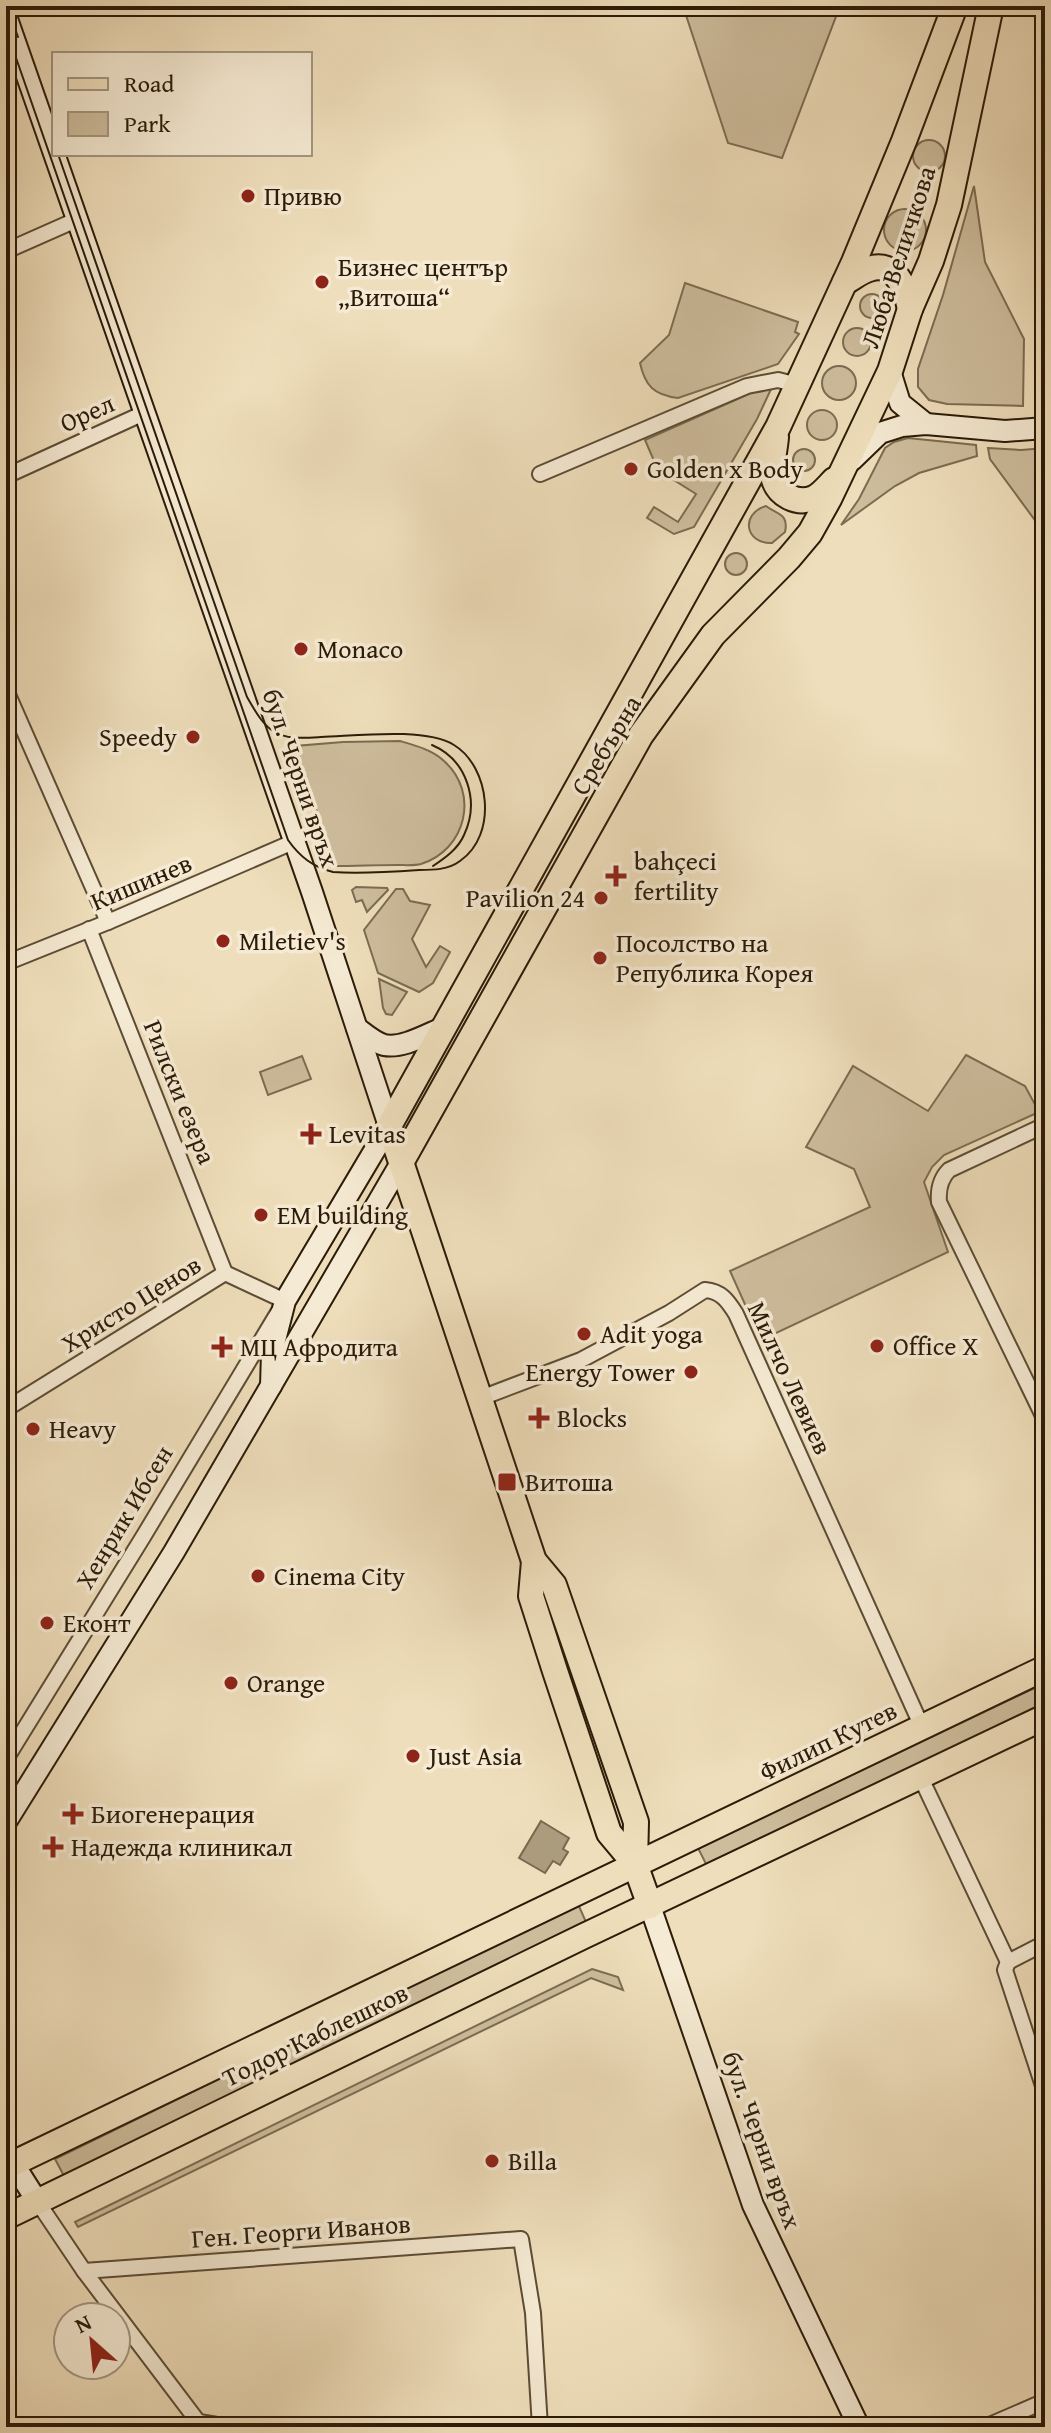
<svg xmlns="http://www.w3.org/2000/svg" width="1051" height="2433" font-family="'Gentium Book Plus',serif">
<style>
.green{fill:#cebd9d;stroke:#7c6c52;stroke-width:2}
.water{fill:#ac9c7e;stroke:#78684f;stroke-width:2}
.lines{fill:none;stroke-linecap:round;stroke-linejoin:round}
.street-casing{stroke:#5c4c35;stroke-width:18}
.secondary-casing{stroke:#2b1b08;stroke-width:24}
.primary-casing{stroke:#2b1b08;stroke-width:28}
.street{stroke:#f5ead3;stroke-width:14}
.secondary{stroke:#f5ead3;stroke-width:20}
.primary{stroke:#efdebb;stroke-width:24}
.tram{stroke:#2b1b08;stroke-width:2}
.poi-dot{fill:#8f2418;stroke:#f5ead3;stroke-width:3}
.labels{text-anchor:middle;stroke-width:7;stroke-linejoin:round;paint-order:stroke}
.poi-label{font-size:26px;fill:#2b1b08;stroke:#f5ead3;text-anchor:start}
.street-label{font-size:26px;fill:#2b1b08;stroke:#f5ead3}
</style>
<rect width="100%" height="100%" fill="#efdebb"/>
<filter id="stains"><feTurbulence type="fractalNoise" baseFrequency=".0025" numOctaves="4"/><feColorMatrix values="0 0 0 0 .2 0 0 0 0 .09 0 0 0 0 .02 0 0 0 .5 -.17"/></filter>
<radialGradient id="worn" r=".72"><stop offset=".6" stop-color="#630" stop-opacity="0"/><stop offset="1" stop-color="#630" stop-opacity=".3"/></radialGradient>
<g class="green">
<path d="M683,6H840L782,158L728,143Z"/>
<circle cx="929" cy="156" r="16"/>
<path d="M974,186L985,262L1024,339L1023,406L947,404L929,400L918,387V369L943,295Z"/>
<circle cx="905" cy="230" r="21"/>
<path d="M685,283L798,322L795,332L799,334L778,364L678,398C654,395 645,386 640,363L669,335Z"/>
<circle cx="872" cy="306" r="12"/>
<circle cx="857" cy="342" r="14"/>
<circle cx="839" cy="383" r="17"/>
<path d="M772,387L757,419L694,527L674,534L647,518L654,507L678,522L696,494L658,470L645,440L760,389Z"/>
<circle cx="822" cy="425" r="15"/>
<path d="M908,438L976,445L977,456L919,473L895,486L841,525L859,499L885,448L894,442Z"/>
<path d="M988,448L1021,450L1045,448V534L990,459Z"/>
<circle cx="804" cy="460" r="11"/>
<path d="M766,506C778,515 789,514 785,532L772,543C745,544 740,514 766,506Z"/>
<circle cx="736" cy="564" r="11"/>
<path d="M400,741C414,745 433,750 444,761C480,793 466,850 421,864C414,866 404,865 397,865C376,865 356,866 335,866L295,746L343,742Z"/>
<path d="M356,887L387,888L388,890L367,912L362,900L356,902L352,890Z"/>
<path d="M396,889H403L410,901L430,905L412,939L426,967L440,946L450,952L433,983L419,992L378,973L364,930Z"/>
<path d="M379,979L407,992L392,1015L386,1014L383,1008Z"/>
<path d="M966,1055L1025,1086L1039,1112L944,1155L932,1167L924,1182L948,1252L761,1340L730,1271L870,1207L854,1169L806,1147L853,1066L928,1111Z"/>
<path d="M302,1056L311,1079L268,1095L260,1072Z"/>
<path d="M1045,1683V1706L707,1866L698,1848Z"/>
<path d="M578,1904L586,1922L64,2176L55,2159Z"/>
<path d="M592,1969L618,1977L623,1990L591,1978L78,2227L75,2222Z"/>
</g>
<path class="water" d="M541,1821L569,1838L563,1849L568,1852L560,1865L553,1861L545,1873L519,1858Z"/>
<g class="lines">
<g class="street-casing">
<g id="street">
<path d="M6,251L76,220"/>
<path d="M540,474L747,386L778,380L798,385"/>
<path d="M6,476L144,413"/>
<path d="M6,690L108,922"/>
<path d="M89,929L225,1273"/>
<path d="M6,963L108,922L293,842"/>
<path d="M1045,1125L949,1170C940,1179 938,1190 939,1202L1045,1420"/>
<path d="M481,1398L581,1360L669,1313L705,1290C721,1291 728,1301 736,1314L922,1727"/>
<path d="M6,1409L225,1273"/>
<path d="M6,1759L143,1537L285,1301L225,1273"/>
<path d="M920,1776L1008,1962"/>
<path d="M1008,1962L1005,1970L1045,2092"/>
<path d="M1008,1962L1045,1943"/>
<path d="M37,2201L84,2271L202,2427"/>
<path d="M84,2271L521,2239L533,2313L540,2427"/>
<path d="M199,2422L229,2427"/>
<path d="M985,2427L1045,2401"/>
</g>
</g>
<g class="secondary-casing">
<g id="secondary">
<path d="M6,16L312,892L389,1126L285,1301L272,1352L271,1386"/>
<path d="M890,371L900,403L926,424"/>
<path d="M852,460L880,433L902,426L926,424L1005,431L1045,428"/>
<path d="M357,1028C365,1034 374,1042 384,1045C403,1049 429,1033 445,1027"/>
<path d="M6,1822L174,1552L402,1161"/>
<path d="M650,1906L753,2205L859,2427"/>
<path d="M6,2152L37,2201"/>
</g>
</g>
<g class="primary-casing">
<g id="primary">
<path d="M845,282C853,278 861,271 869,269C896,260 906,289 910,309"/>
<path d="M776,437C775,450 771,464 773,476C777,495 797,505 814,498C822,494 828,486 834,480"/>
<path d="M402,1161L641,735L713,635L789,558L810,533L829,499L890,371L910,309L931,261L949,205L991,6"/>
<path d="M534,1561L531,1596L555,1671L609,1833L635,1864"/>
<path d="M650,1906L635,1864L636,1822L554,1585L534,1561L389,1126L778,427L854,262L904,141L955,6"/>
<path d="M6,2167L1045,1668"/>
<path d="M6,2217L584,1936L1045,1717"/>
</g>
</g>
<use href="#street" class="street"/>
<use href="#secondary" class="secondary"/>
<use href="#primary" class="primary"/>
<g class="tram">
<path d="M7,6L18,37"/>
<path d="M6,29L288,840C300,857 313,867 333,872C361,874 390,872 419,870C433,870 448,870 460,861C498,835 490,767 454,745C425,727 355,736 321,737C306,738 286,740 273,731C262,724 254,709 247,697L58,154"/>
<path d="M432,745C467,760 480,801 464,835C458,849 445,858 433,866"/>
</g>
</g>
<g class="poi-dot">
<circle cx="248" cy="196" r="8"/>
<circle cx="322" cy="282" r="8"/>
<circle cx="631" cy="469" r="8"/>
<circle cx="301" cy="649" r="8"/>
<circle cx="193" cy="737" r="8"/>
<path d="M612 864h8v8h8v8h-8v8h-8v-8h-8v-8h8z"/>
<circle cx="601" cy="898" r="8"/>
<circle cx="223" cy="941" r="8"/>
<circle cx="600" cy="958" r="8"/>
<path d="M307 1122h8v8h8v8h-8v8h-8v-8h-8v-8h8z"/>
<circle cx="261" cy="1215" r="8"/>
<circle cx="584" cy="1334" r="8"/>
<circle cx="877" cy="1346" r="8"/>
<path d="M218 1335h8v8h8v8h-8v8h-8v-8h-8v-8h8z"/>
<circle cx="691" cy="1372" r="8"/>
<path d="M535 1406h8v8h8v8h-8v8h-8v-8h-8v-8h8z"/>
<circle cx="33" cy="1429" r="8"/>
<rect x="497" y="1472" width="20" height="20" rx="4"/>
<circle cx="258" cy="1576" r="8"/>
<circle cx="47" cy="1623" r="8"/>
<circle cx="231" cy="1683" r="8"/>
<circle cx="413" cy="1756" r="8"/>
<path d="M69 1802h8v8h8v8h-8v8h-8v-8h-8v-8h8z"/>
<path d="M49 1835h8v8h8v8h-8v8h-8v-8h-8v-8h8z"/>
<circle cx="492" cy="2161" r="8"/>
</g>
<g class="labels">
<g class="poi-label">
<text x="264" y="205">Привю</text>
<text x="338" y="276">Бизнес център<tspan x="338" dy="30">„Витоша“</tspan></text>
<text x="647" y="478">Golden x Body</text>
<text x="317" y="658">Monaco</text>
<text x="177" y="746" text-anchor="end">Speedy</text>
<text x="634" y="870">bahçeci<tspan x="634" dy="30">fertility</tspan></text>
<text x="585" y="907" text-anchor="end">Pavilion 24</text>
<text x="239" y="950">Miletiev's</text>
<text x="616" y="952">Посолство на<tspan x="616" dy="30">Република Корея</tspan></text>
<text x="329" y="1143">Levitas</text>
<text x="277" y="1224">EM building</text>
<text x="600" y="1343">Adit yoga</text>
<text x="893" y="1355">Office X</text>
<text x="240" y="1356">МЦ Афродита</text>
<text x="675" y="1381" text-anchor="end">Energy Tower</text>
<text x="557" y="1427">Blocks</text>
<text x="49" y="1438">Heavy</text>
<text x="525" y="1491">Витоша</text>
<text x="274" y="1585">Cinema City</text>
<text x="63" y="1632">Еконт</text>
<text x="247" y="1692">Orange</text>
<text x="429" y="1765">Just Asia</text>
<text x="91" y="1823">Биогенерация</text>
<text x="71" y="1856">Надежда клиникал</text>
<text x="508" y="2170">Billa</text>
</g>
<g class="street-label">
<text transform="translate(898 257) rotate(-72)" y="9">Люба Величкова</text>
<text transform="translate(87 413) rotate(-24)" y="9">Орел</text>
<text transform="translate(606 745) rotate(-59)" y="9">Сребърна</text>
<text transform="translate(301 778) rotate(71)" y="9">бул. Черни връх</text>
<text transform="translate(141 882) rotate(-23)" y="9">Кишинев</text>
<text transform="translate(180 1092) rotate(68)" y="9">Рилски езера</text>
<text transform="translate(131 1304) rotate(-32)" y="9">Христо Ценов</text>
<text transform="translate(790 1378) rotate(65)" y="9">Милчо Левиев</text>
<text transform="translate(124 1517) rotate(-59)" y="9">Хенрик Ибсен</text>
<text transform="translate(828 1741) rotate(-26)" y="9">Филип Кутев</text>
<text transform="translate(315 2035) rotate(-26)" y="9">Тодор Каблешков</text>
<text transform="translate(762 2140) rotate(70)" y="9">бул. Черни връх</text>
<text transform="translate(301 2231) rotate(-4)" y="9">Ген. Георги Иванов</text>
</g>
</g>
<rect width="1051" height="2433" fill="none" stroke="#efdebb" stroke-width="32"/>
<rect x="8" y="8" width="1035" height="2417" fill="none" stroke="#2b1b08" stroke-width="4"/>
<rect x="16" y="16" width="1019" height="2401" fill="none" stroke="#2b1b08" stroke-width="2"/>
<rect x="52" y="52" width="260" height="104" fill="#f5ead3" stroke="#a49782" stroke-width="2"/>
<rect x="68" y="78" width="40" height="12" fill="#efdebb" stroke="#a49782" stroke-width="2"/>
<text x="124" y="92" font-size="24" fill="#2b1b08">Road</text>
<rect x="68" y="112" width="40" height="24" fill="#cebd9d" stroke="#a49782" stroke-width="2"/>
<text x="124" y="132" font-size="24" fill="#2b1b08">Park</text>
<g transform="translate(92 2341) rotate(333)"><circle r="38" fill="#f5ead3" stroke="#a49782" stroke-width="2"/>
<path d="M0-6L14 30L0 20L-14 30Z" fill="#8f2418"/>
<text y="-12" font-size="22" font-weight="bold" text-anchor="middle" fill="#2b1b08">N</text>
</g>
<rect width="100%" height="100%" filter="url(#stains)"/>
<rect width="100%" height="100%" fill="url(#worn)"/>
</svg>
